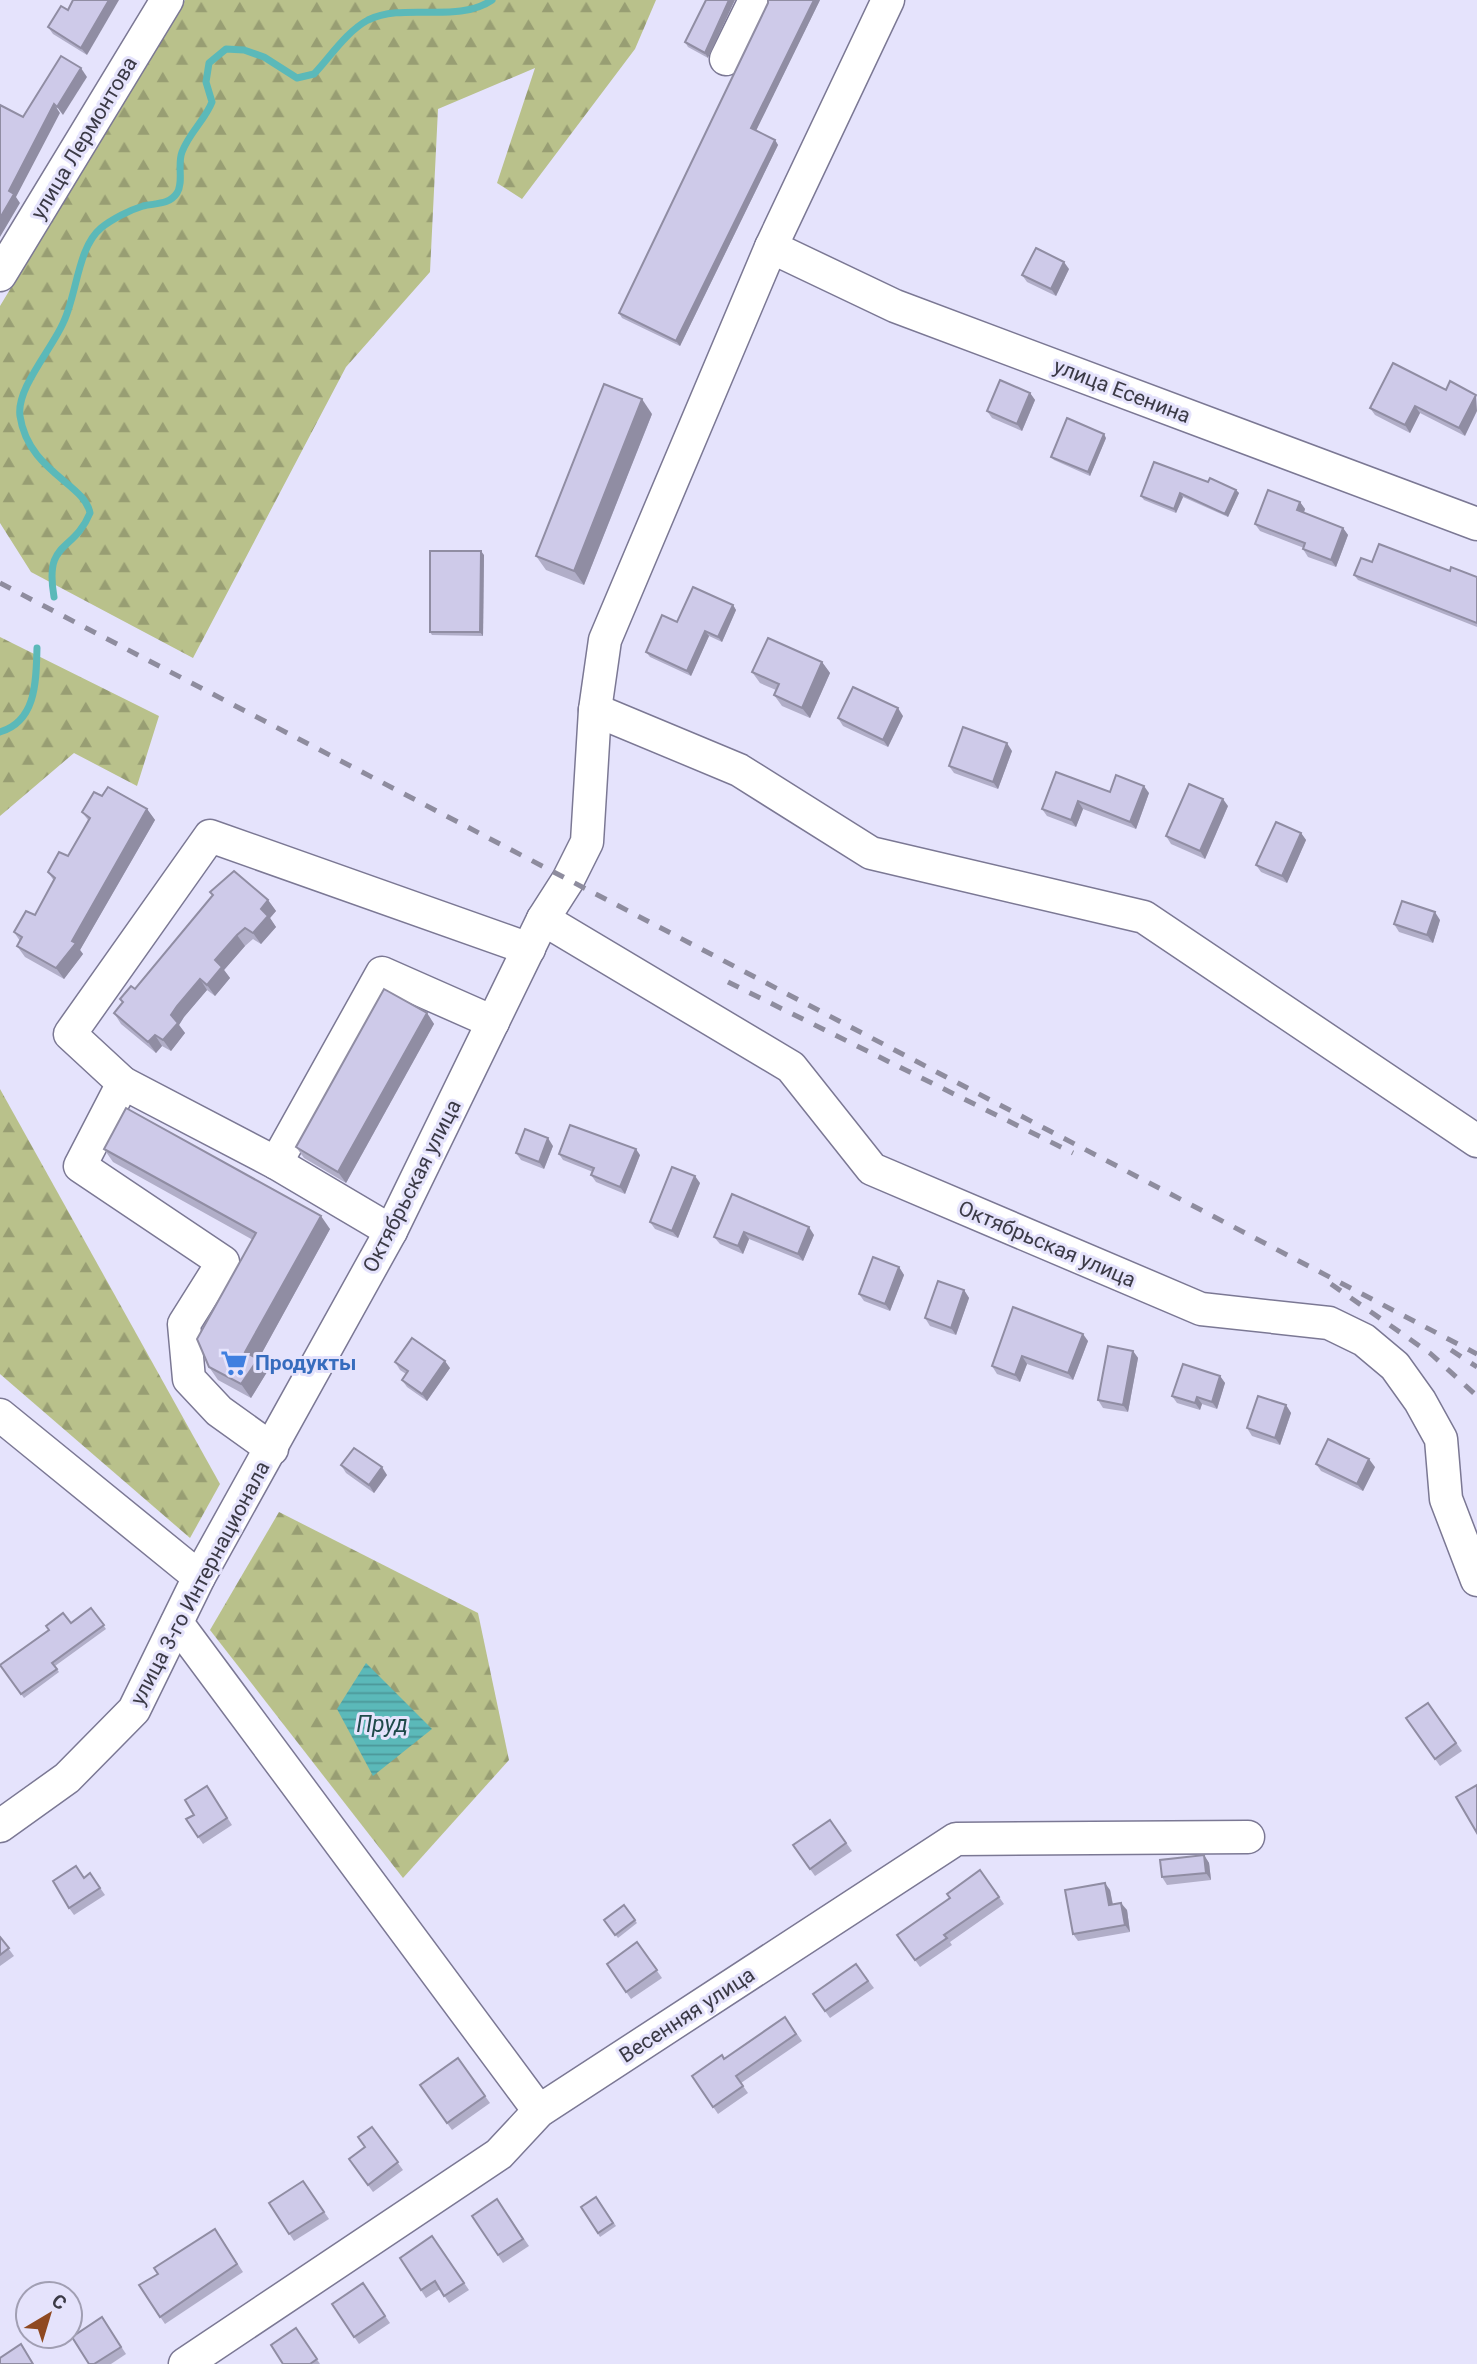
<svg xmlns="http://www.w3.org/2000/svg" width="1477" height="2364" font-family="Roboto,sans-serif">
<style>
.forest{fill:url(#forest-firs)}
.water{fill:url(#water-rules)}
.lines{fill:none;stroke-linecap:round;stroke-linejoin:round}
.stream{stroke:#5bb9b9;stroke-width:7}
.minor-casing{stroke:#7b7894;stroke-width:35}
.minor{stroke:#fff;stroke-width:32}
.rail{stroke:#8e8c9e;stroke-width:5;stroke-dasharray:12 12;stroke-linecap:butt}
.wall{fill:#b1aec8}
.shaded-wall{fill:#908da3}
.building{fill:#cecae9;stroke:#908da3;stroke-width:2}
.labels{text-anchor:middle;stroke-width:6;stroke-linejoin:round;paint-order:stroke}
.street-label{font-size:21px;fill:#3b3a46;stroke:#e5e3fc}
.shop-label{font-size:21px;font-weight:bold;fill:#366cbe;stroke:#e5e3fc;text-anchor:start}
.water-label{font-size:23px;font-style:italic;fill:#1f4a4a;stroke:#e5e3fc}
</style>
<defs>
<pattern id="forest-firs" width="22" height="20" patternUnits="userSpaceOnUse" patternTransform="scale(1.75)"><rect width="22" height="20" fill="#b9c18b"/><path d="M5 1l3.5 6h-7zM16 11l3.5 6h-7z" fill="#989e73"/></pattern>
<pattern id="water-rules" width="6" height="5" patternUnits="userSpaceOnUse" patternTransform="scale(1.75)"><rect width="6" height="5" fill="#5bb9b9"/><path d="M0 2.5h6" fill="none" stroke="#4c9798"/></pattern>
</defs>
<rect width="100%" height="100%" fill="#e5e3fc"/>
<g class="forest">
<path d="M185,0H656L635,49L522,199L497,183L535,68L438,109L430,272L346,367L193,658L31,572L0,523V306Z"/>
<path d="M0,637L159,716L137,786L74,753L0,816Z"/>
<path d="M0,1089L220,1484L190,1538L0,1374Z"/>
<path d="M279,1512L478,1613L509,1760L403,1878L210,1630Z"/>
</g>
<path class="water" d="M366,1663L432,1729L373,1776L337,1709Z"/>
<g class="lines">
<g class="stream">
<path d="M54,597C44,539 73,554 90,513C85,484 28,471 20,416C16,388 53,348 64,321C77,293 78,247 101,228C112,219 130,210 143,206C156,203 169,205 177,193C184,182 177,165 182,152C189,133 205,120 212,102L206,82L209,63L226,49L244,50L264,57L297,78L314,74C330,57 347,31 368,20C405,2 457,24 492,0"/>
<path d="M0,732C37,721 36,680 37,648"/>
</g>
<g class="minor-casing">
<g id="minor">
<path d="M726,59L755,0"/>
<path d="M771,247L895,306L1477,524"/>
<path d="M0,275L167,0"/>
<path d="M595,710L739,770L871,853L1144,917L1477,1141"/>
<path d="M543,919L791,1067L872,1169L1201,1309L1329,1323L1364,1340L1395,1366L1420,1401L1441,1439L1446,1499L1477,1580"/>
<path d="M123,1083L70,1034L210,836L529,949"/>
<path d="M276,1163L382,973L493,1022"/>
<path d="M0,1415L199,1577"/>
<path d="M272,1449L219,1411L189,1379L184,1324L223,1262L80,1166L123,1083L276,1163L391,1231"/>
<path d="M177,1623L539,2111"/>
<path d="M0,1826L67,1778L134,1710L199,1577L391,1231L543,919L568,880L587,842L595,710L605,640L771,247L888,0"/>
<path d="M185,2364L499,2154L539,2111L956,1839L1248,1837"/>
</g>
</g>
<use href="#minor" class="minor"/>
<g class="rail">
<path d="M0,583L1477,1354"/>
<path d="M728,982L1073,1153"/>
<path d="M1331,1284L1431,1354L1477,1396"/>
<path d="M1451,1350L1477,1367"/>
</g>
</g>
<g class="wall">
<path d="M706,0L708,58L688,47L685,42Z"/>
<path d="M820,0L756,130L775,140L778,145L680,346L622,318L619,313L768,3Z"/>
<path d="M68,10L87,55L53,34L48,27Z"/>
<path d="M1069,269L1056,296L1027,282L1022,275Z"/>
<path d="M1446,390L1465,436L1420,413L1410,433L1375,415L1370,408Z"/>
<path d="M1030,393L1035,400L1022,431L992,418L987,411Z"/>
<path d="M652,414L584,585L546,570L536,556Z"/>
<path d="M1106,438L1090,476L1054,460L1051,457Z"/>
<path d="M1208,482L1236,490L1239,493L1228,517L1183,497L1176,513L1144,500L1141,496Z"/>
<path d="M1300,502L1305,509L1304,513L1343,528L1348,535L1336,567L1308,557L1303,549L1304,548L1260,531L1255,524Z"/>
<path d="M484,555L483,636L432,635L430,632Z"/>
<path d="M1372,562L1450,571L1477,577V627L1358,580L1354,575Z"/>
<path d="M733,605L736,610L722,642L709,636L691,676L650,657L646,652L677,622Z"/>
<path d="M822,662L830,673L810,718L782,706L774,695L776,690L760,683L752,672Z"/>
<path d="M903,716L888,747L843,726L838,718Z"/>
<path d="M1012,751L998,789L954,773L949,766Z"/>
<path d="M1110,792L1149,793L1136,829L1083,809L1076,827L1047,816L1042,809Z"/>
<path d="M102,796L147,809L155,820L80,950L83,954L64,979L25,957L17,946L20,941L14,932L35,915L54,881L48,872L68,856L88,820L82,812Z"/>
<path d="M1228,806L1205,859L1171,844L1166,836Z"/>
<path d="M1301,833L1306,840L1287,883L1261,872L1256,865Z"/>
<path d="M210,892L268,900L276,911L270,918L276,927L261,944L253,939L245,946L224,970L230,978L215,996L207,990L184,1017L179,1025L185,1033L171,1051L162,1046L156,1053L121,1024L114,1013L123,1003L120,999L135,989L213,896Z"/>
<path d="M1440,920L1433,943L1399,932L1394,924Z"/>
<path d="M427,1013L434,1024L346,1183L304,1158L296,1147Z"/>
<path d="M553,1146L544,1169L521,1160L516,1153Z"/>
<path d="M104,1149L330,1229L258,1360L267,1372L251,1398L218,1380L209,1367L253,1240L113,1162Z"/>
<path d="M559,1154L640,1155L625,1194L596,1182L591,1175L593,1172L563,1160Z"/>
<path d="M700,1183L678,1238L655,1229L650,1222Z"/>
<path d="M732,1194L814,1235L803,1261L749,1239L743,1254L720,1244L714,1237Z"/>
<path d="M899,1267L904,1275L890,1311L864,1301L859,1294Z"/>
<path d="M964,1290L969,1298L956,1335L930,1326L925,1318Z"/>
<path d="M1013,1307L1088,1341L1073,1380L1027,1364L1020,1382L997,1374L992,1366Z"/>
<path d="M1133,1351L1138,1358L1128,1412L1103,1408L1098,1400Z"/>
<path d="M395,1362L450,1368L427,1401L407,1387L402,1380L406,1374L400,1370Z"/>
<path d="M1220,1376L1225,1383L1217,1409L1202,1404L1200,1410L1177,1403L1172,1396Z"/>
<path d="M1286,1405L1291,1413L1280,1445L1252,1436L1247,1428Z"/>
<path d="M1316,1464L1375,1467L1363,1491L1321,1471Z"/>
<path d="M341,1465L387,1475L374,1493L346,1473Z"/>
<path d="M91,1608L106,1629L55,1666L59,1672L24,1698L0,1665L71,1623Z"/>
<path d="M1428,1703L1462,1751L1440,1766L1406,1718Z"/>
<path d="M207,1786L232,1825L203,1844L186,1819L194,1815Z"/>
<path d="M830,1820L852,1851L815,1876L793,1845Z"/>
<path d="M1204,1855L1209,1863L1211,1880L1167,1885L1162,1877Z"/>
<path d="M980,1870L1004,1904L950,1942L952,1945L920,1967L897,1935L950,1898Z"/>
<path d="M90,1873L105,1895L74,1915L69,1908L84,1878Z"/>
<path d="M1110,1890L1113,1904L1127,1910L1130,1932L1078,1941L1073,1934Z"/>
<path d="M624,1905L637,1923L618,1938L604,1920Z"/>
<path d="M0,1937L14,1956L0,1966Z"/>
<path d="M637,1942L662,1978L631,1999L607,1964Z"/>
<path d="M856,1964L874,1988L830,2018L813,1994Z"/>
<path d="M785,2017L802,2041L741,2083L748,2093L718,2114L692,2076L724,2059Z"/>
<path d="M458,2058L490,2103L452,2130L420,2085Z"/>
<path d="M372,2127L403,2170L373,2192L349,2159L365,2147Z"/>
<path d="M303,2181L329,2219L294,2241L269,2203Z"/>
<path d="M596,2197L616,2226L600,2237L581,2207Z"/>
<path d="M497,2199L529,2246L503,2263L472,2216Z"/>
<path d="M215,2229L243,2272L165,2324L139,2285L158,2274Z"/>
<path d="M432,2236L469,2290L449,2303L440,2289L426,2298L400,2258Z"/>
<path d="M363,2283L390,2323L359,2344L332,2304Z"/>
<path d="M102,2317L126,2354L111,2364H89Z"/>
<path d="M296,2328L320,2364H283Z"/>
</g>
<g class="shaded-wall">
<path d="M109,0H119L87,55L81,48Z"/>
<path d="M729,0H735L708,58L705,53Z"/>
<path d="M814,0H820L755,133L751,128Z"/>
<path d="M81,68L87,77L63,115L57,107Z"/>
<path d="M54,104L60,113L16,197L20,203L0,237V218L9,191Z"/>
<path d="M775,140L778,145L680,346L676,341Z"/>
<path d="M1064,262L1069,269L1056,296L1051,289Z"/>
<path d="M1030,393L1035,400L1022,431L1017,424Z"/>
<path d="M1476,395L1477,411L1465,436L1459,428Z"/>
<path d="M642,399L652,414L584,585L574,571Z"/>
<path d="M1415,406L1420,413L1410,433L1405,425Z"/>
<path d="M1104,434L1106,438L1090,476L1088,472Z"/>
<path d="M1236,490L1239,493L1228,517L1225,514Z"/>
<path d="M1180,493L1183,497L1176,513L1174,509Z"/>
<path d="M1300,502L1305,509L1302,517L1297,510Z"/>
<path d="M1343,528L1348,535L1336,567L1331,560Z"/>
<path d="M481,551L484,555L483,636L480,632Z"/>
<path d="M733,605L736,610L722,642L718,637Z"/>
<path d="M705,631L709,636L691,676L687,671Z"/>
<path d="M822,662L830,673L810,718L802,708Z"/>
<path d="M898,708L903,716L888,747L883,740Z"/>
<path d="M1007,743L1012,751L998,789L993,782Z"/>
<path d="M1144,786L1149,793L1136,829L1130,822Z"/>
<path d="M1223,799L1228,806L1205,859L1200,851Z"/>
<path d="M1078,801L1083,809L1076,827L1071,820Z"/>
<path d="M147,809L155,820L80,950L83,954L64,979L56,968Z"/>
<path d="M1301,833L1306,840L1287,883L1282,876Z"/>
<path d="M268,900L276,911L270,918L276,927L261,944L253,933L261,909Z"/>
<path d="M1435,912L1440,920L1433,943L1427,935Z"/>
<path d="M237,935L245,946L224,970L230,978L215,996L207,985L215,960Z"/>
<path d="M200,979L207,990L184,1017L179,1025L185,1033L171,1051L163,1040L171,1015L177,1006Z"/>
<path d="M427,1013L434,1024L346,1183L338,1172Z"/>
<path d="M155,1035L162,1046L156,1053L148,1042Z"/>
<path d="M548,1138L553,1146L544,1169L539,1162Z"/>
<path d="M636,1149L640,1155L625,1194L620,1187Z"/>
<path d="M695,1176L700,1183L678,1238L672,1231Z"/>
<path d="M321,1216L330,1229L258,1360L267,1372L251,1398L241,1384L245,1352Z"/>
<path d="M809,1227L814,1235L803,1261L798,1254Z"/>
<path d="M744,1232L749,1239L743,1254L738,1246Z"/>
<path d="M899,1267L904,1275L890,1311L885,1304Z"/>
<path d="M964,1290L969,1298L956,1335L951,1328Z"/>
<path d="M1083,1334L1088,1341L1073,1380L1068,1373Z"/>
<path d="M1133,1351L1138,1358L1128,1412L1123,1405Z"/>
<path d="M1022,1356L1027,1364L1020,1382L1015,1375Z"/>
<path d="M445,1361L450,1368L427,1401L422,1394Z"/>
<path d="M1220,1376L1225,1383L1217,1409L1212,1402Z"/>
<path d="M1197,1397L1202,1404L1200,1410L1195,1403Z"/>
<path d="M1286,1405L1291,1413L1280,1445L1275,1438Z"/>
<path d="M1369,1459L1375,1467L1363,1491L1357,1484Z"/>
<path d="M382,1467L387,1475L374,1493L369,1485Z"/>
<path d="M1204,1855L1209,1863L1211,1880L1206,1873Z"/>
<path d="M1105,1883L1110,1890L1114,1912L1109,1905Z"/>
<path d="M1121,1903L1127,1910L1130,1932L1125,1925Z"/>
</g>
<g class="building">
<path d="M73,0H109L81,48L48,27L61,6L68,10Z"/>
<path d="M706,0H729L705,53L685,42Z"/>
<path d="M768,0H814L751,128L775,140L676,341L619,313L768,3Z"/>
<path d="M61,56L81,68L57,107L54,104L9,191L14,194L0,218V105L23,117Z"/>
<path d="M1036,248L1064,262L1051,289L1022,275Z"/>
<path d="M1393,363L1446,390L1450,381L1476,395L1459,428L1415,406L1405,425L1370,408Z"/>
<path d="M1000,380L1030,393L1017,424L987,411Z"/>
<path d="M604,384L642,399L574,571L536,556Z"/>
<path d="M1067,418L1104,434L1088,472L1051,457Z"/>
<path d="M1154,462L1208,482L1210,478L1236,490L1225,514L1180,493L1174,509L1141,496Z"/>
<path d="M1268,490L1300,502L1297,510L1343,528L1331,560L1303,549L1305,543L1255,524Z"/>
<path d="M1379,544L1450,571L1451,567L1477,577V623L1354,575L1361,558L1372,562Z"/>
<path d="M430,551H481L480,632H430Z"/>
<path d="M693,587L733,605L718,637L705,631L687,671L646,652L662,615L677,622Z"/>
<path d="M768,638L822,662L802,708L774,695L779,684L752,672Z"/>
<path d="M853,687L898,708L883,740L838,718Z"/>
<path d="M963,727L1007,743L993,782L949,766Z"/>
<path d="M1056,772L1110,792L1116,775L1144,786L1130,822L1078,801L1071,820L1042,809Z"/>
<path d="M1189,784L1223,799L1200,851L1166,836Z"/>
<path d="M108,787L147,809L72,941L76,943L56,968L17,946L22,937L14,932L26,911L35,915L55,878L48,872L59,852L68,856L90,818L82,812L94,792L102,796Z"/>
<path d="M1276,822L1301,833L1282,876L1256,865Z"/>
<path d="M234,871L268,900L261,909L268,916L253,933L245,928L237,935L215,960L222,967L207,985L200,979L177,1006L171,1015L178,1023L163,1040L155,1035L148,1042L114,1013L123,1002L120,999L131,986L135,989L213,895L210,892Z"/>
<path d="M1402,901L1435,912L1427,935L1394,924Z"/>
<path d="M384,989L427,1013L338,1172L296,1147Z"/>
<path d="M126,1108L321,1216L245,1352L258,1359L241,1384L209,1367L197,1339L256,1233L104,1149Z"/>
<path d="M570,1125L636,1149L620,1187L591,1175L594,1168L559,1154Z"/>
<path d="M525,1129L548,1138L539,1162L516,1153Z"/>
<path d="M672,1167L695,1176L672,1231L650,1222Z"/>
<path d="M732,1194L809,1227L798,1254L744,1232L738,1246L714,1237Z"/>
<path d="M873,1257L899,1267L885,1304L859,1294Z"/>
<path d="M938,1281L964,1290L951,1328L925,1318Z"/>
<path d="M1013,1307L1083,1334L1068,1373L1022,1356L1015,1375L992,1366Z"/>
<path d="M412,1338L445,1361L422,1394L402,1380L408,1371L395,1362Z"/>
<path d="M1108,1346L1133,1351L1123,1405L1098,1400Z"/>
<path d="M1183,1364L1220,1376L1212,1402L1197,1397L1195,1403L1172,1396Z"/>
<path d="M1258,1396L1286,1405L1275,1438L1247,1428Z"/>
<path d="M1328,1439L1369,1459L1357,1484L1316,1464Z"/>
<path d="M354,1448L382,1467L369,1485L341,1465Z"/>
<path d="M91,1608L104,1625L52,1663L57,1669L21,1694L0,1665L49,1630L46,1626L63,1613L71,1623Z"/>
<path d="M1428,1703L1456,1743L1435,1759L1406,1718Z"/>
<path d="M1477,1785V1833L1456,1797Z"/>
<path d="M207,1786L227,1818L198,1837L186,1819L194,1815L185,1800Z"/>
<path d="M830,1820L846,1843L810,1869L793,1845Z"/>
<path d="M1204,1855L1206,1873L1162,1877L1160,1860Z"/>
<path d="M76,1866L84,1878L90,1873L100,1888L69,1908L53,1881Z"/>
<path d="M980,1870L999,1897L944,1935L947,1938L915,1960L897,1935L950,1898L947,1894Z"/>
<path d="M1105,1883L1109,1905L1121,1903L1125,1925L1073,1934L1065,1890Z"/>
<path d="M624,1905L635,1920L615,1935L604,1920Z"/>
<path d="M0,1937L9,1948L0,1955Z"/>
<path d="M637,1942L657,1970L626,1992L607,1964Z"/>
<path d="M856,1964L868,1981L825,2011L813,1994Z"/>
<path d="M785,2017L796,2034L736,2076L743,2086L713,2107L692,2076L722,2055L724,2059Z"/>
<path d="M458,2058L485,2096L447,2123L420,2085Z"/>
<path d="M372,2127L398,2162L368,2185L349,2159L365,2147L358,2137Z"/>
<path d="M303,2181L324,2212L289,2234L269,2203Z"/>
<path d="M596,2197L613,2223L598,2233L581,2207Z"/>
<path d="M497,2199L523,2239L498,2255L472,2216Z"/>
<path d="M215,2229L237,2264L160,2317L139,2285L158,2274L154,2268Z"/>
<path d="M432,2236L464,2283L444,2296L435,2281L421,2290L400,2258Z"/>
<path d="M363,2283L385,2316L354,2337L332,2304Z"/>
<path d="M102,2317L121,2347L94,2364H89L72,2337Z"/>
<path d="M296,2328L317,2359L310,2364H283L271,2345Z"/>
<path d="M21,2344L33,2364H0V2358Z"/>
</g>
<defs>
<g id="supermarket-bare" transform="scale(2.1)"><path d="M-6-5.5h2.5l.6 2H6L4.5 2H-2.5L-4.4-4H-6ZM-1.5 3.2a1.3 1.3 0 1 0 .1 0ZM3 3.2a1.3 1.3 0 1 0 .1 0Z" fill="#3f7fe0" stroke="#e5e3fc" stroke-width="2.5" paint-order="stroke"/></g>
</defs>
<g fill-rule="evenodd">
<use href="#supermarket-bare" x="234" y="1363"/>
</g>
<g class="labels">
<g class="street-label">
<text transform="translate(84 138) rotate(-59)" y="7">улица Лермонтова</text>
<text transform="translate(1122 391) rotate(21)" y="7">улица Есенина</text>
<text transform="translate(412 1186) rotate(-63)" y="7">Октябрьская улица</text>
<text transform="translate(1047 1244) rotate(23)" y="7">Октябрьская улица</text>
<text transform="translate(200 1583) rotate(-62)" y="7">улица 3-го Интернационала</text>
<text transform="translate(687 2015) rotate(-33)" y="7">Весенняя улица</text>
</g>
<g class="shop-label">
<text x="255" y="1370">Продукты</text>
</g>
<g class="water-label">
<text x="382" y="1732">Пруд</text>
</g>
</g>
<g transform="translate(49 2315) rotate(38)"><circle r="33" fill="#e5e3fc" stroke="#a19fb3" stroke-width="2"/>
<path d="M0-5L12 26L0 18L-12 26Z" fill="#8f4921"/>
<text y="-10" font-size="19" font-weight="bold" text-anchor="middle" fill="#3b3a46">С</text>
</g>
</svg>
